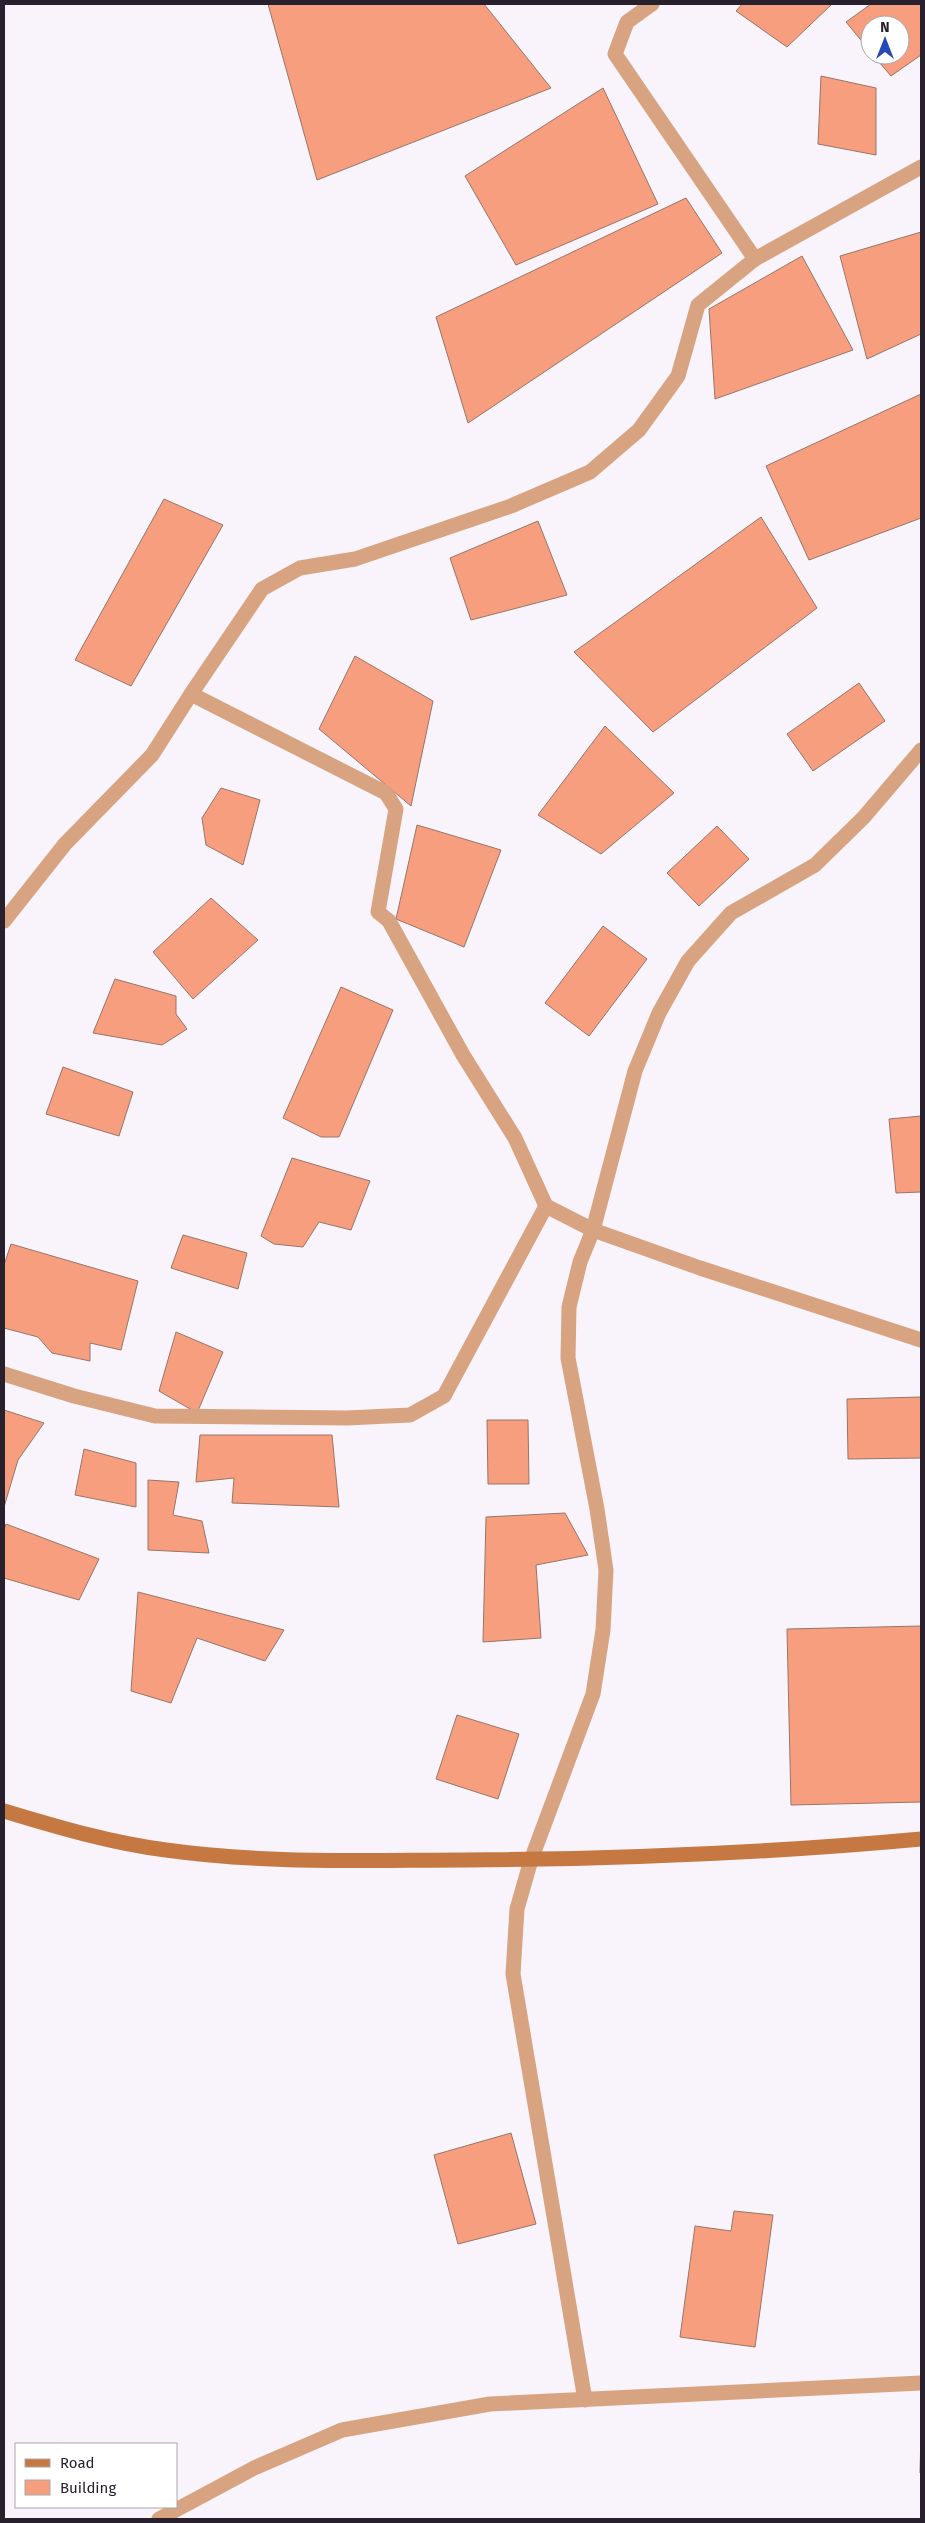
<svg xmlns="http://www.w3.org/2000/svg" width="925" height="2523" font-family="'Fira Sans',sans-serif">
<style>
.building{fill:#f79e7e;stroke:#987568}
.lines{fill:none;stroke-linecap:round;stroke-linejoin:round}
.street{stroke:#d8a380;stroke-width:15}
.secondary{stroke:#c57841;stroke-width:15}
</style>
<rect width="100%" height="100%" fill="#f9f4fb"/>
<g class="building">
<path d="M268,4H484L551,88L317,180Z"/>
<path d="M742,4H832L787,47L736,11Z"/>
<path d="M871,4H921V55L891,76L873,55H900V25H870V51L846,22Z"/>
<path d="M821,76L876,88V155L818,144Z"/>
<path d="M603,88L658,204L516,265L465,176Z"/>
<path d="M686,198L722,253L468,423L436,317Z"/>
<path d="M921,232V334L867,359L840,256Z"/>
<path d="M802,256L853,350L715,399L709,309Z"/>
<path d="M921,394V518L809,560L766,466Z"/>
<path d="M164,499L223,525L131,686L75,660Z"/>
<path d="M761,517L817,608L653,732L574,652Z"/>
<path d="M538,521L567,595L471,620L450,558Z"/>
<path d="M355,656L433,701L411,806L319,729Z"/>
<path d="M859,683L885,721L813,771L787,734Z"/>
<path d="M605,726L674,793L601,854L538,815Z"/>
<path d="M221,788L260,800L243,865L206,845L202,818Z"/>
<path d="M417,825L501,850L464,947L396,919Z"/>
<path d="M717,826L749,859L699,906L667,873Z"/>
<path d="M211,898L258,940L193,999L153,952Z"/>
<path d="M603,926L647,959L589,1036L545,1003Z"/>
<path d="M115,979L176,996V1014L187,1029L162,1045L93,1033Z"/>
<path d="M341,987L393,1010L339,1137H321L283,1118Z"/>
<path d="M63,1067L133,1092L119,1136L46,1114Z"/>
<path d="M921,1116V1192L896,1193L889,1119Z"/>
<path d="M292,1158L370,1181L351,1230L319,1222L303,1247L274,1244L261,1236Z"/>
<path d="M183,1235L247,1253L238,1289L171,1268Z"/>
<path d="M11,1244L138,1281L121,1350L90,1343V1361L52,1353L38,1337L4,1328V1265Z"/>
<path d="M176,1332L223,1352L197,1413L159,1391Z"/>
<path d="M921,1397V1458L848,1459L847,1399Z"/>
<path d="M4,1410L44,1423L18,1460L4,1507Z"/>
<path d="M487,1420H528L529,1484H488Z"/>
<path d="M200,1435H332L339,1507L232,1503L234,1478L196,1482Z"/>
<path d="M84,1449L136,1463V1507L75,1495Z"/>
<path d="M148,1480L179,1482L173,1515L202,1521L209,1553L148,1550Z"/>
<path d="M565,1513L588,1555L536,1565L541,1638L483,1642L486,1517Z"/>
<path d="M6,1524L99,1559L79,1600L4,1578V1530Z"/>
<path d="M138,1592L284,1630L265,1661L197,1638L171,1703L131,1691Z"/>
<path d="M921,1626V1802L791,1805L787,1629Z"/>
<path d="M457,1715L519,1734L498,1799L436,1779Z"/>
<path d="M511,2133L536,2224L458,2244L434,2155Z"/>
<path d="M734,2211L773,2215L755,2347L680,2337L695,2226L731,2231Z"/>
<path d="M921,2432V2473H920Z"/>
</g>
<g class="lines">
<g class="street">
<path d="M652,4L627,22L615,54L755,259"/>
<path d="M921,167L755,259L698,305L678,376L639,430L590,472L511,506L355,559L300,568L262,589L191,694L386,793L396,809L378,912L389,921L463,1055L515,1138L546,1206L593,1230L700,1268L921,1340"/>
<path d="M4,921L65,844L152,755L191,694"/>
<path d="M4,1374L74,1396L155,1416L347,1418L410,1415L444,1396L546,1206"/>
<path d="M585,2400L513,1974L517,1909L531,1860L593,1694L603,1630L606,1570L597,1509L568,1358L569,1307L580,1262L593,1230L635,1071L659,1013L688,961L731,913L815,865L864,817L921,750"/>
<path d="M159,2519L254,2468L342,2430L490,2404L921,2383"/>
</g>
<path class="secondary" d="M4,1811C57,1827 111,1843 166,1850C266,1864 367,1860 467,1860C619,1859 770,1853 921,1839"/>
</g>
<rect width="925" height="2523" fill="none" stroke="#28202c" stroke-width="10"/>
<rect x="15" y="2443" width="162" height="65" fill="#ffffff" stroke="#a9a6ab"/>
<rect x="25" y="2459" width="25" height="8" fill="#c57841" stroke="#a9a6ab"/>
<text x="60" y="2468" font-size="15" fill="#28202c">Road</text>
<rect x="25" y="2480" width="25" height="15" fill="#f79e7e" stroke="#a9a6ab"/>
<text x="60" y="2493" font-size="15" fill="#28202c">Building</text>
<g transform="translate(885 40)"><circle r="24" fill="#ffffff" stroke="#a9a6ab"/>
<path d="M0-4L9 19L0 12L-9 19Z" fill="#2749b8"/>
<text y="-8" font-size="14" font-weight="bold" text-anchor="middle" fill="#28202c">N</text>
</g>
</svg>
